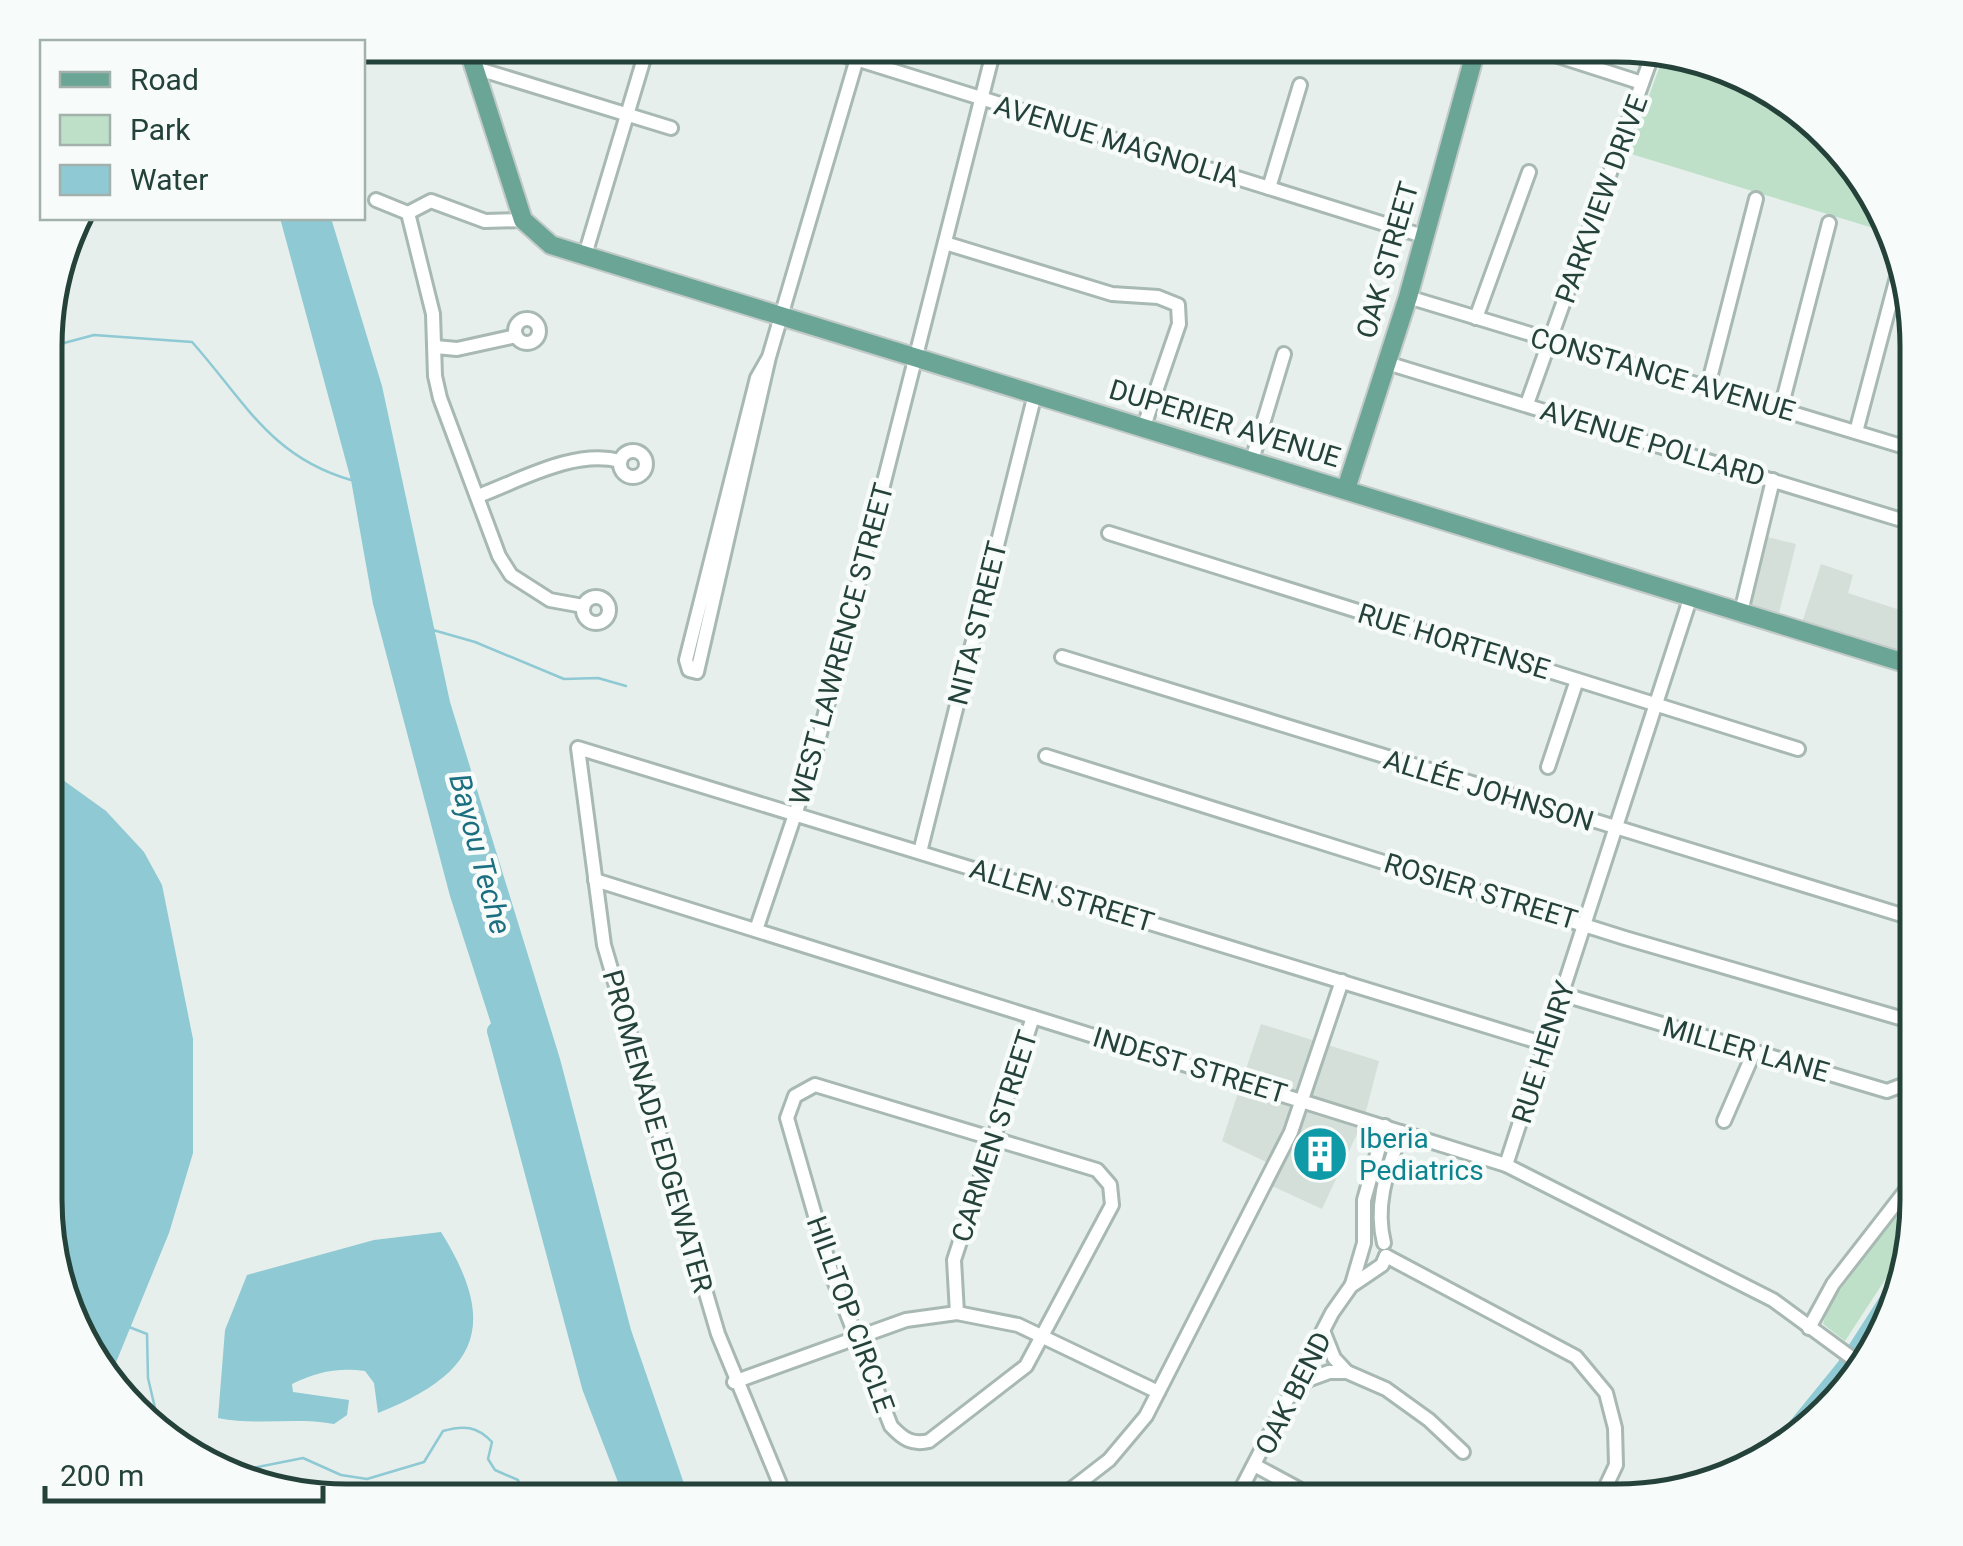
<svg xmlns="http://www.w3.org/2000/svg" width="1963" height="1546" font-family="Roboto,sans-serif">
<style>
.built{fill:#d4dfda}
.green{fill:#bfe0c8}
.water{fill:#8ec9d4}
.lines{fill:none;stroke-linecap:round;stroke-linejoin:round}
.stream{stroke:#8ec9d4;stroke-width:2.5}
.river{stroke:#8ec9d4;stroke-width:18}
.minor-casing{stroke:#a8b8b2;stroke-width:18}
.major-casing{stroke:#c2cac8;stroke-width:22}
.minor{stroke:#fff;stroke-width:12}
.major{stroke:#6aa596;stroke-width:18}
.labels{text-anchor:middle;stroke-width:9;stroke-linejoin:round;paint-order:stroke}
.street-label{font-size:28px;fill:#24423a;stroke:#f7fbf9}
.culture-label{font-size:28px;fill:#0d838f;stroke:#f7fbf9;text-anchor:start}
.water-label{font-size:30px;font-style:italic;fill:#1c6f80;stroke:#f7fbf9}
.rim{fill:none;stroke:#24423a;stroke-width:5}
</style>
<rect width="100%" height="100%" fill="#e6efeb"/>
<g class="built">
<path d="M1763,536L1796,544L1779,613L1747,605Z"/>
<path d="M1821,564L1853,575L1848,593L1900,610L1908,590L1918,594V665L1801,626Z"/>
<path d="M1261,1024L1379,1061L1364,1119L1322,1209L1272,1186L1279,1168L1222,1141Z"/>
</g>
<g class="green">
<path d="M1665,52L1731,68L1816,120L1896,235L1628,153Z"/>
<path d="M1917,1187L1913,1237L1845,1341L1823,1324L1828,1306Z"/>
</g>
<g class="water">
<path d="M280,218H331L382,386L450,702L560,1059L631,1330L690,1501H641L599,1395L542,1182L450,896L373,604L351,480Z"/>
<path d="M56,775L106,811L144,852L162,885L193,1039V1153L169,1233L110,1377L76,1332L46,1220L47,784Z"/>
<path d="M441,1232C499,1325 479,1373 378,1413L374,1383L365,1371C338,1367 316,1372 292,1384L293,1392L349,1400L347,1415L334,1424C294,1417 258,1426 218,1418L225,1330L247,1275L374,1240Z"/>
<path d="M1911,1248L1895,1315L1843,1399L1760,1458L1838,1362Z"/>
</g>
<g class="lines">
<g class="stream">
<path d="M48,362L64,343L94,335L192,342C244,400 270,457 351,480"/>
<path d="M433,630L475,642L564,679L598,678L626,686"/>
<path d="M129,1327L147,1334L148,1378L155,1408L175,1443"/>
<path d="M215,1468L238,1471L303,1458L341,1475L367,1479L424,1462L443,1431C464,1425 477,1426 492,1442L488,1459L495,1470L518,1480L525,1500"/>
</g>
<path class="river" d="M496,1031L591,1387L635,1501"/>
<g class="minor-casing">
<g id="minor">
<path d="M811,45L1423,236"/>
<path d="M1527,46L1642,83"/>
<path d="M472,67L671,128"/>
<path d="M1269,188L1300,85"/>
<path d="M376,200L408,213"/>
<path d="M408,213L433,314L435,376L440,398L499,556L511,575L550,600L583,606"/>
<path d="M408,213L431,201L485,221L523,220"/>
<path d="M945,243L1112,294L1158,297L1178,305L1179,324L1144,426"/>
<path d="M585,255L648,45"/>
<path d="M1408,297L1918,451"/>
<path d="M1476,318L1529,172"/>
<circle cx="527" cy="331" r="12"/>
<path d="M435,347L457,349L516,336"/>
<path d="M769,357L757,378L686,660L689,670L697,672L769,357L861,45"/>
<path d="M1387,363L1918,525"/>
<path d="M1708,386L1756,199"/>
<path d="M1527,404L1654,50"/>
<path d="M1781,408L1829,223"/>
<path d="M1856,432L1901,262"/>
<circle cx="633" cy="464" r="13"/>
<path d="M1252,460L1284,354"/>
<path d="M478,496C521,480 574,449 620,461"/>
<path d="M1109,533L1798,749"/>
<circle cx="596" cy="610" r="13"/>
<path d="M1741,612L1773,480"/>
<path d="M1062,657L1918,920"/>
<path d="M1046,756L1625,938L1917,1023"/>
<path d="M1548,767L1577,680"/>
<path d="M920,852L1035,394"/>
<path d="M595,880L1506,1165L1773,1300L1863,1366"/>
<path d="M756,930L813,761L995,45"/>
<path d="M1561,994L1887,1091L1908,1083L1917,1064"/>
<path d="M815,1085L1097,1170L1110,1185L1112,1205L1026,1366L929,1441C912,1445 903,1439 891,1426L833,1278L787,1118L795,1096Z"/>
<path d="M1724,1121L1754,1052"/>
<path d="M1506,1165L1691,596"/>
<path d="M1384,1243C1374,1203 1388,1170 1401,1132"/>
<path d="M1386,1256L1576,1357L1606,1393L1615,1428L1616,1465L1599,1501"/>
<path d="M1352,1284L1364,1243V1200L1385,1126"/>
<path d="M957,1313L954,1260L1033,1017"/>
<path d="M1809,1328L1833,1284L1917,1176"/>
<path d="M1324,1333L1334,1358L1347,1372L1386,1389L1429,1420L1463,1452"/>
<path d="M734,1382L906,1320L957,1313L1018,1325L1158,1392"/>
<path d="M1299,1383L1329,1372H1347"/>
<path d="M1256,1466L1321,1501"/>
<path d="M787,1501L718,1334L604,945L578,748L1545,1044"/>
<path d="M1056,1501L1109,1460L1146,1416L1291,1132L1342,981"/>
<path d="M1235,1501L1332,1313L1351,1286L1382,1265L1386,1256"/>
</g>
</g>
<g class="major-casing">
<g id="major">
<path d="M467,45L523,220L551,245L1918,667"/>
<path d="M1346,489L1408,297L1477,46"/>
</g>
</g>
<use href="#minor" class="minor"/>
<use href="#major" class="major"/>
</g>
<defs>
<g id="building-disc" transform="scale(2.875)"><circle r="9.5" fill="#0f9aa8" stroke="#f7fbf9"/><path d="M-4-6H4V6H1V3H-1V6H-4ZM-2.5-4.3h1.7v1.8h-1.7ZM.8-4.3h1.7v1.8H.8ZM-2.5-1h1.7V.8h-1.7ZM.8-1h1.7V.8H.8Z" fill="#fff"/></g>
</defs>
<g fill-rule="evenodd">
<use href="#building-disc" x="1320" y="1154"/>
</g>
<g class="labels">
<g class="street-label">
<text transform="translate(1117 141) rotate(17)" y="10">AVENUE MAGNOLIA</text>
<text transform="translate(1601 199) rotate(-70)" y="10">PARKVIEW DRIVE</text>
<text transform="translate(1387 260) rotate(-74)" y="10">OAK STREET</text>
<text transform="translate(1663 374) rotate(16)" y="10">CONSTANCE AVENUE</text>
<text transform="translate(1225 423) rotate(17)" y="10">DUPERIER AVENUE</text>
<text transform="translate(1653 443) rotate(17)" y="10">AVENUE POLLARD</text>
<text transform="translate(977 623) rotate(-76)" y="10">NITA STREET</text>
<text transform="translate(1454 641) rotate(17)" y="10">RUE HORTENSE</text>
<text transform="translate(841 644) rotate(-75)" y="10">WEST LAWRENCE STREET</text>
<text transform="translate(1489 790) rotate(17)" y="10">ALLÉE JOHNSON</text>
<text transform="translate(1481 891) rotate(17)" y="10">ROSIER STREET</text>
<text transform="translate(1062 895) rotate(17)" y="10">ALLEN STREET</text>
<text transform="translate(1746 1049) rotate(16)" y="10">MILLER LANE</text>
<text transform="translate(1543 1052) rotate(-72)" y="10">RUE HENRY</text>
<text transform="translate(1190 1065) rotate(17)" y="10">INDEST STREET</text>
<text transform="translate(658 1131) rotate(74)" y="10">PROMENADE EDGEWATER</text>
<text transform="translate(994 1136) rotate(-72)" y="10">CARMEN STREET</text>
<text transform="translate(851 1314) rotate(70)" y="10">HILLTOP CIRCLE</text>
<text transform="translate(1293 1393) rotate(-63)" y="10">OAK BEND</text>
</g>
<g class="culture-label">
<text x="1359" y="1148">Iberia<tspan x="1359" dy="32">Pediatrics</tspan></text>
</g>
<g class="water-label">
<text transform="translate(480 854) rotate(75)" y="10">Bayou Teche</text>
</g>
</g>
<path d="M0 0H1963V1546H0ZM346 62H1616A284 284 0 0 1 1900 346V1200A284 284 0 0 1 1616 1484H346A284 284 0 0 1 62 1200V346A284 284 0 0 1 346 62Z" fill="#f7fbf9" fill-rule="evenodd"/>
<path class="rim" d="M346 62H1616A284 284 0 0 1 1900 346V1200A284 284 0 0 1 1616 1484H346A284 284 0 0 1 62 1200V346A284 284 0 0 1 346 62Z"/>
<rect x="40" y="40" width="325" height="180" fill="#f7fbf9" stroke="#a3b1ad" stroke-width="2.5"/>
<rect x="60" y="72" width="50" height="15" fill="#6aa596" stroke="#a3b1ad" stroke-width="2.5"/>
<text x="130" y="90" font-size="30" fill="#24423a">Road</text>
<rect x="60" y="115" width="50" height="30" fill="#bfe0c8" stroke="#a3b1ad" stroke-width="2.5"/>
<text x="130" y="140" font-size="30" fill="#24423a">Park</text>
<rect x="60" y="165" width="50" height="30" fill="#8ec9d4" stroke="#a3b1ad" stroke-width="2.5"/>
<text x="130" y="190" font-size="30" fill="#24423a">Water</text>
<path d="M45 1486v15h278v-15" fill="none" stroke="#24423a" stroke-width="5"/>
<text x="60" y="1486" font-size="30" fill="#24423a" stroke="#f7fbf9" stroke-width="8" paint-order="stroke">200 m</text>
</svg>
